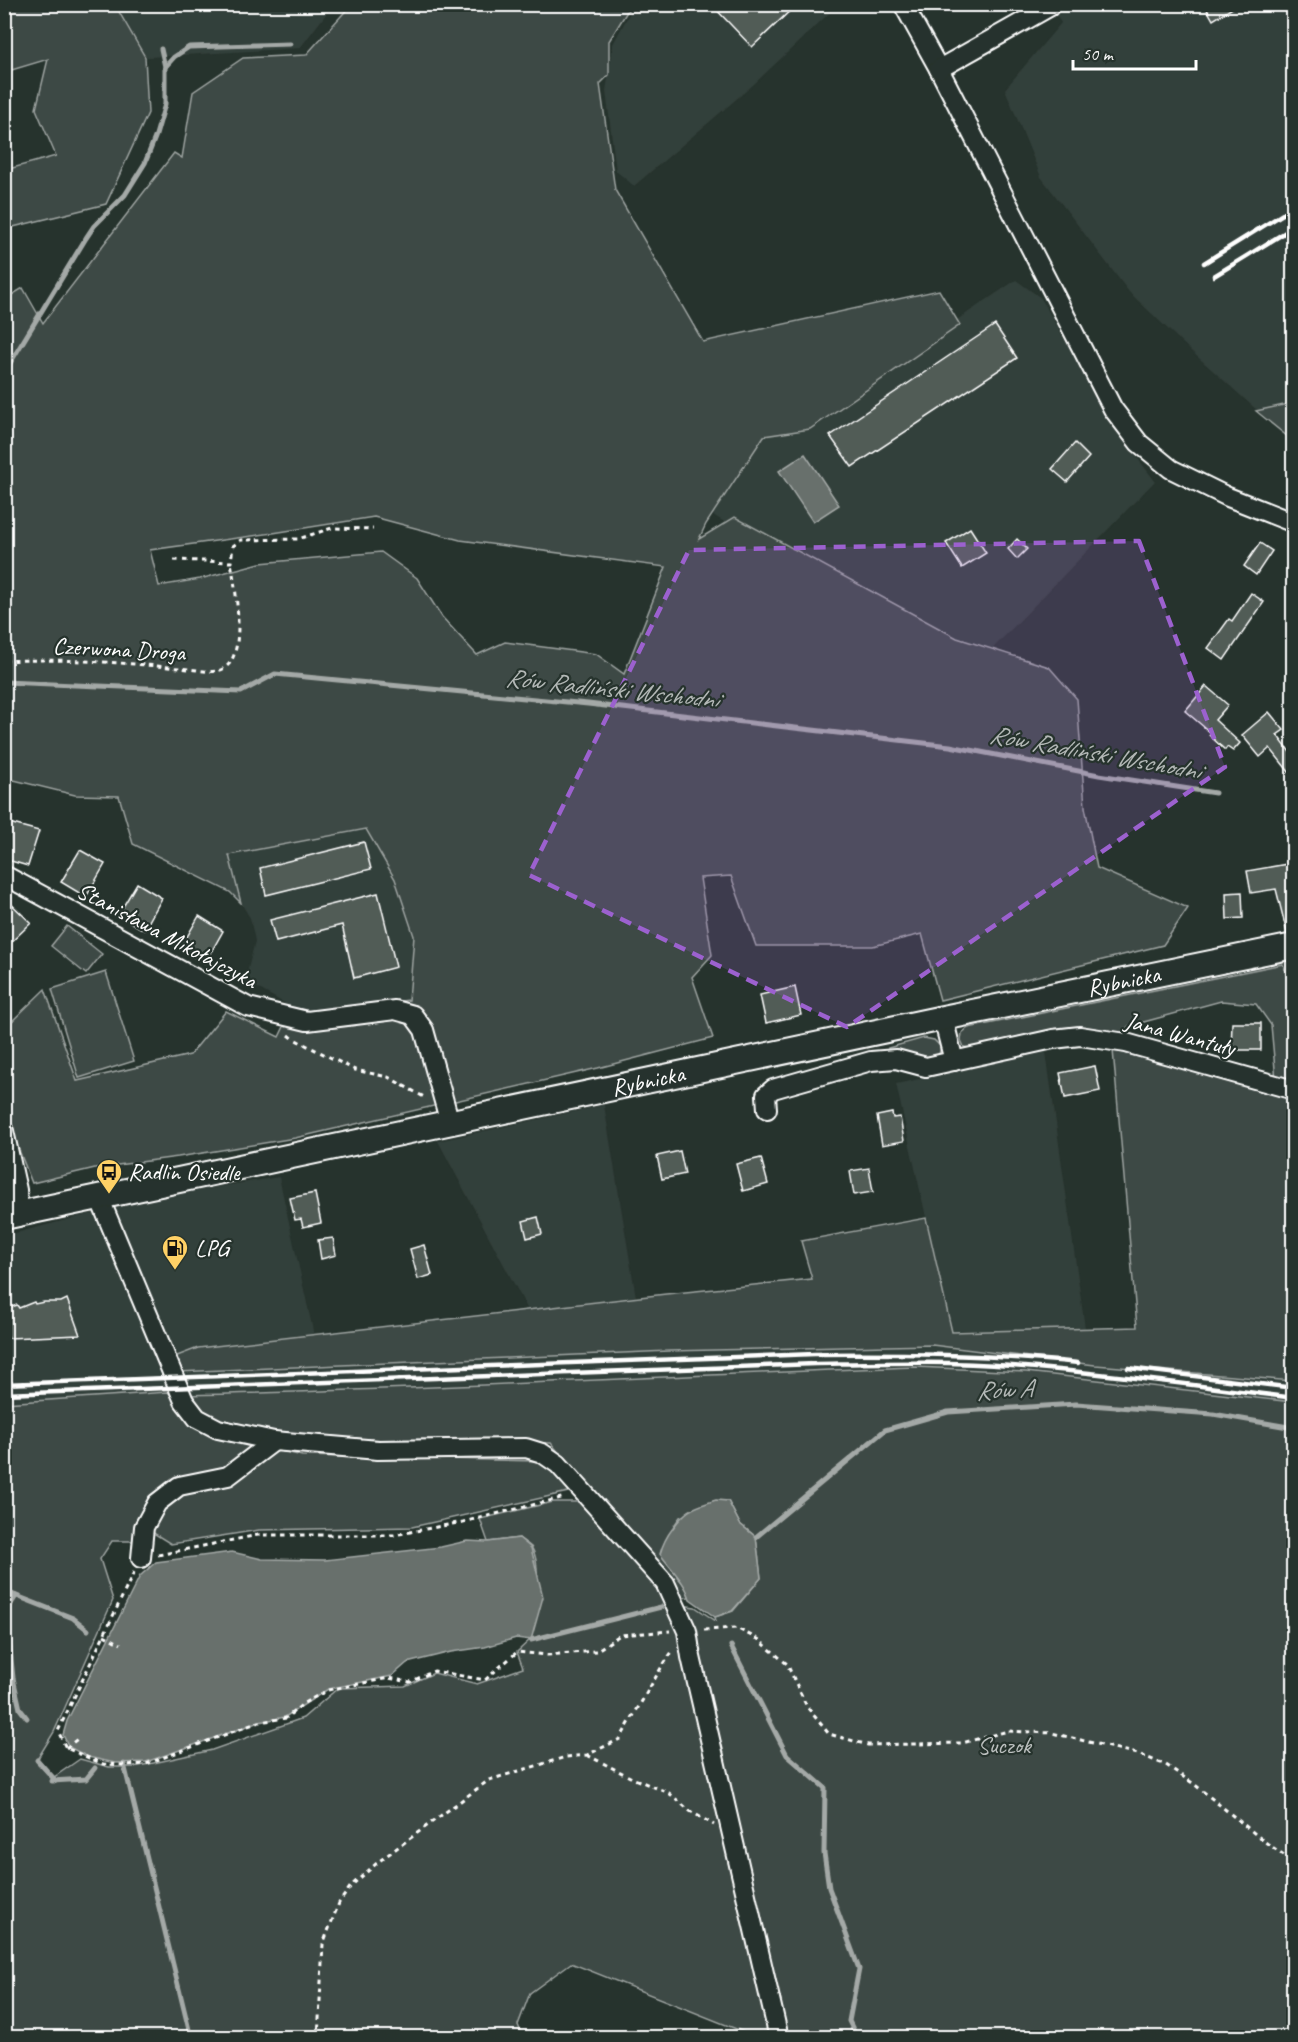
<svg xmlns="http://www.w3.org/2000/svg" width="1298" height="2042" font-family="Caveat,sans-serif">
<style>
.built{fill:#333f3a}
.green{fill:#3e4944;stroke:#9ea4a2;stroke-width:1.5;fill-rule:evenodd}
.water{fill:#67706c;stroke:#a4a9a7;stroke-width:1.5}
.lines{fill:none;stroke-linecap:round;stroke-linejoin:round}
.stream{stroke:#a4a9a7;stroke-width:5}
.building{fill:#515c57;stroke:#fff;stroke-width:1.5}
.minor-casing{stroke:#fff;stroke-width:22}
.major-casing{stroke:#fff;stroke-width:28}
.path{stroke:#fff;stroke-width:3;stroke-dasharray:4.5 4.5;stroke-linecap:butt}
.minor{stroke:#26332d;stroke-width:18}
.major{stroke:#26332d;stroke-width:24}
.rail{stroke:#fff;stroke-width:4.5}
.marked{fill:#9c61cf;fill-opacity:0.2;stroke:#9c61cf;stroke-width:4.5;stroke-dasharray:12 8;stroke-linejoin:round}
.labels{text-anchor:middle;stroke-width:4.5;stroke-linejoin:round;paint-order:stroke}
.street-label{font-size:24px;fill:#fff;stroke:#26332d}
.poi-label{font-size:24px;fill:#fff;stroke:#26332d;text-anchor:start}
.park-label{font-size:24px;fill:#bbbfbe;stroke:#26332d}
.water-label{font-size:26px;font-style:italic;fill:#b3b8b6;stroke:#26332d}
</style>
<rect width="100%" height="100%" fill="#26332d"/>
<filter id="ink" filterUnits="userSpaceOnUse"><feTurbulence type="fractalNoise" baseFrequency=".0167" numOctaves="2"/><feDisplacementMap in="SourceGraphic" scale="12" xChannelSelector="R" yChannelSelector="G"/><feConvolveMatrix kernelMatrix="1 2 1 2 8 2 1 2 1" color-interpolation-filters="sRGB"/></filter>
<g filter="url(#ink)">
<g class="built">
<path d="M104,5H333L300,48L116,59Z"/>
<path d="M634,5H838L753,85L634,186L616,171L606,91L613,44Z"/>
<path d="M1051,5H1293V405L1259,412L1191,351L1129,292L1041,177L1005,89L1061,23Z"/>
<path d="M1016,280L1041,298L1117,431L1155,481L967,675L702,508L754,431L846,395Z"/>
<path d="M366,828L395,879L414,936L409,1000L310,1012L293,1008L245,981L255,941L250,918L241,903L229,855Z"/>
<path d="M1046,1052L1085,1328L952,1332L896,1084Z"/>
<path d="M604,1105L636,1297L528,1310L438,1141Z"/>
<path d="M279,1177L314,1335L198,1348L177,1365L173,1392L5,1403L4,1236L155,1197Z"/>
<path d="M932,1345L1091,1357L1293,1381L1294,1402L1026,1372L916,1367L597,1379L272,1393L185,1395L177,1372L669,1351Z"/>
</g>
<g class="green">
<path d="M5,4L115,5L145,57L148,113L106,204L5,229V170L56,156L36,109L48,59L5,72Z"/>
<path d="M351,5H631L609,41V75L600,84L615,190L703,342L939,290L960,325L810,429L764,436L706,524L699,539L735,517L957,638L1049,667L1077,699L1085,807L1097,868L1188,908L1163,945L940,1000L922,934L873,946H756L731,876L700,878L712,955L692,977L713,1038L598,1068L295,1138L178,1157L95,1168L32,1183L15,1140L5,1201V1028L45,989L77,1081L190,1055L226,1011L279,1037L293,1008L310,1012L409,1000L414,936L395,879L366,829L229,855L241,903L230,892L133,844L119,796L75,795L14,780L5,783V299L23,288L43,323L174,153L182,158L193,92L243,58L306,55ZM374,517L460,540L666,567L624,674L596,654L505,642L477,655L442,617L417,578L381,552L260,563L200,579L159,586L150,550L273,533Z"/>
<path d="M1293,403H1294L1293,441L1256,411Z"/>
<path d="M67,926L102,954L86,974L51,946Z"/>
<path d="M1283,964L1293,993V1081L1276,1080L1271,1025L1256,1004L1221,1001L1129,1026L1121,1034L976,1049L964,1047L961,1040L962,1033L968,1028Z"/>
<path d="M106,972L134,1061L79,1078L52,989Z"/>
<path d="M924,1038L934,1040L941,1047L939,1054L933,1059L890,1056L888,1048Z"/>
<path d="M1113,1050L1293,1098V1381L1095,1365L932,1345L669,1351L177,1372V1356L198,1348L666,1294L812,1279L801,1241L926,1218L952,1332L1137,1327Z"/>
<path d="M916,1367L1026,1372L1293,1402V2037H754V2036L571,1963L530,1993L518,2025L523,2037H5L4,1403L168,1392L202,1431L302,1456L539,1461L577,1490L412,1527L259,1530L171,1544L144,1527L132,1541H112L100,1559L113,1600L54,1732L38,1758L54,1777L80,1759L109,1767H134L149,1764L212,1750L303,1718L338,1688L405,1686L434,1673L477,1684L523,1668L517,1652L531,1639C533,1618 544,1565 531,1547C528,1544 523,1541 519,1538L488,1542L480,1519L553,1502H581L681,1605L695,1607L716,1621L715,1617L733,1611L761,1578L756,1537L740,1524L728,1501L680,1517L673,1527L677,1577L687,1587L689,1597L683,1598L633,1543L551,1443L385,1440L279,1434L207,1417L185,1395C429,1390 672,1375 916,1367Z"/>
</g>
<g class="water">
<path d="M805,454L839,505L813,522L779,471Z"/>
<path d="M716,1500L728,1501L740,1524L756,1537L761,1578L732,1611L715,1617L690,1599C685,1582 671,1569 660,1554C663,1543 666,1537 673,1528C687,1508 693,1508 716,1500Z"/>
<path d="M519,1538L531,1548L543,1597L531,1640L516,1638L485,1647L451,1652L407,1663L392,1676L328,1689L285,1717L259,1722L146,1762L115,1763L88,1757L69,1747L63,1735L67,1721L140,1576L156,1562L232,1552L262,1559L325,1560L441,1547L467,1541L488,1542Z"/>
</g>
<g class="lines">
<g class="stream">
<path d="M161,49L165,67"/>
<path d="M4,373L86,238L94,226L125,195L145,163L156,135L165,104V67L174,57L189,47L290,44"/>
<path d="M4,682L241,692L275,674L588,704L950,746L1099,775L1215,793"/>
<path d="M756,1537L885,1430L948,1412L1076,1404L1213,1414L1294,1428"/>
<path d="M4,1591L73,1618L88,1630"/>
<path d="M16,1596L6,1612L13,1678L20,1709L27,1718"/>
<path d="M531,1640L661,1607"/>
<path d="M731,1646L787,1755L825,1788L824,1853L829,1888L859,1969L849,2021L857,2038"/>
<path d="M37,1760L56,1781"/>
<path d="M124,1764L191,2038"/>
<path d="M52,1781L86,1779L95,1768"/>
</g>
</g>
<g class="building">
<path d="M711,4H797L752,47Z"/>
<path d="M1204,4H1239L1213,20Z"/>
<path d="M995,325L1017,358L852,467L830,436Z"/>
<path d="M1075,443L1089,457L1067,482L1052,469Z"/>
<path d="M970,528L986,553L962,568L946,543Z"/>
<path d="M1017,539L1027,549L1017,559L1008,549Z"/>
<path d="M1260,543L1272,551L1256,575L1244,566Z"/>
<path d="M1251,593L1264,602L1224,660L1208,648L1229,619L1232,621Z"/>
<path d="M1206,686L1228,705L1215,720L1240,743L1233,751L1227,747L1225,750L1209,735L1211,733L1185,711Z"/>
<path d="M1269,712L1284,730L1277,735L1293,756V777L1270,748L1260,757L1242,735Z"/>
<path d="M9,823L39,831L28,866L4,859V842Z"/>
<path d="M364,842L371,869L266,895L260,868Z"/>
<path d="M80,850L105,864L86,897L61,882Z"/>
<path d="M1293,863V932L1287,933L1276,889L1251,893L1247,871Z"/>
<path d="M137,883L162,898L144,930L118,915Z"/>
<path d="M1242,892L1243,918L1227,919L1226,893Z"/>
<path d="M378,893L396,967L354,978L342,925L276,942L270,920Z"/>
<path d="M4,897L31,923L4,949Z"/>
<path d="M199,916L223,931L205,963L180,949Z"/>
<path d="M795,987L801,1015L766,1023L760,995Z"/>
<path d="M1232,1023H1261V1050H1231Z"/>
<path d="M1095,1066L1100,1091L1065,1098L1060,1073Z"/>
<path d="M892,1113L893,1118L900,1117L904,1141L882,1145L877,1116Z"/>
<path d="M680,1151L685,1174L662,1179L657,1156Z"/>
<path d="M761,1158L768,1184L743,1191L736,1164Z"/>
<path d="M869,1168L873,1192L854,1195L850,1171Z"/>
<path d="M315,1193L321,1223L303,1227L301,1219L295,1220L290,1198Z"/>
<path d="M538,1217L542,1234L527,1238L523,1221Z"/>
<path d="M333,1238L336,1255L321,1259L318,1240Z"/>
<path d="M424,1245L432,1275L418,1279L410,1249Z"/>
<path d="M67,1299L80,1335L8,1338L7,1335H4V1310L17,1305L19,1308L34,1302L35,1304L44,1302H61Z"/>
</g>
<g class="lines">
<g class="minor-casing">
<g id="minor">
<path d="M903,4L939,69L1113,409L1139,443L1171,469L1228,497L1294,523"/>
<path d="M939,69L1049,7"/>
<path d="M4,875L248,1007L307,1021L395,1010L413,1015L424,1030L450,1123"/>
<path d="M943,1018L954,1061"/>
<path d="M767,1109L766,1095L773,1089L871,1061L896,1059L926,1067L1053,1039L1080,1036L1126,1043L1294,1090"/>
<path d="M4,1131L17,1190L19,1214"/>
<path d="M99,1197L184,1401L197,1418L218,1429L274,1441L378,1450L526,1448L542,1453L558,1464L665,1583L687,1631L691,1657L779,2038"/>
<path d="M141,1558L144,1527L157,1503L179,1486L228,1476L274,1441"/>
</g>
</g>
<g class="major-casing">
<g id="major">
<path id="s1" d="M4,1217L943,1018L1294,946"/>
</g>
</g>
<g class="path">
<path d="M174,560L231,562L233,546L241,540L298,539L332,528L373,529"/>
<path d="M4,661C65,658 128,663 189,669C201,670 218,676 228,665C246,647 235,585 231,562"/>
<path d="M289,1035L294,1039L355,1070L388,1077L424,1097"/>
<path d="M158,1555L258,1535H394L463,1522L565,1497"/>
<path d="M134,1572L58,1731L66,1748L103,1764L125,1765L146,1764L259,1722L286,1718L304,1703L328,1690L389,1678L410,1682L434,1671L485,1680L517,1652L547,1655L596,1651L620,1635L670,1631"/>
<path d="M704,1630L736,1628L758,1639L787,1664L807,1707L829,1734L868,1745L962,1743L1008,1731L1052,1733L1138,1754L1166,1765L1194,1784L1265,1842L1294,1862"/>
<path d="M104,1635L121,1644"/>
<path d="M66,1748L80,1737"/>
<path d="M587,1755L632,1778L669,1793L690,1811L714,1825"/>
<path d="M318,2038L323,1944L339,1903L351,1886L378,1862L489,1780L566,1757L587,1755L620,1739L661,1668L672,1652"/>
</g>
<use href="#minor" class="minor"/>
<use href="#major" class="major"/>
<g class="rail">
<path d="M1204,263L1294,207"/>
<path d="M1214,276L1294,227"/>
<path d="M1128,1368L1294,1388"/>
<path d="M4,1384L815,1354C903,1353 990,1354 1078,1363"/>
<path d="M4,1394L815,1364C881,1363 946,1361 1012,1366C1106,1373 1200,1386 1294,1398"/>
</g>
</g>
</g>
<path class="marked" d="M1139,541L1225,767L847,1027L529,875L689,550Z"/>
<defs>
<g id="bus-pin" transform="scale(1.35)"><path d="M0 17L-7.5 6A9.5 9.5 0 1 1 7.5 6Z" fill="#ffd166" stroke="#26332d"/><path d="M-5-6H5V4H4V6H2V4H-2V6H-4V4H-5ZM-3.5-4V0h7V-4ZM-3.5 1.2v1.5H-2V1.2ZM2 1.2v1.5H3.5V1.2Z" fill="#111"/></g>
<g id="fuel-pin" transform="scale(1.35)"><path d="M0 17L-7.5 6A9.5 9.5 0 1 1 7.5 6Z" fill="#ffd166" stroke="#26332d"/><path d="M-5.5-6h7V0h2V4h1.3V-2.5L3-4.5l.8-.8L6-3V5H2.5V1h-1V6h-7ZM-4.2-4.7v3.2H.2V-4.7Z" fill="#111"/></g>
</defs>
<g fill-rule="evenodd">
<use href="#bus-pin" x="109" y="1172"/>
<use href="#fuel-pin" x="175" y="1248"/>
</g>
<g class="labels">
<g class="street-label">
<text transform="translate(119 649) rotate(3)" y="8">Czerwona Droga</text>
<text transform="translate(167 935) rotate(28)" y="8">Stanisława Mikołajczyka</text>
<text dy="8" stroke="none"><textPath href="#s1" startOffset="1144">Rybnicka</textPath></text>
<text transform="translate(1180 1034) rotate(15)" y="8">Jana Wantuły</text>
<text dy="8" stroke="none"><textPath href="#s1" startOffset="658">Rybnicka</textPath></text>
</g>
<g class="poi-label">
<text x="128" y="1180">Radlin Osiedle</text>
<text x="195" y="1256">LPG</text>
</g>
<g class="park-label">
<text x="1004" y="1753">Suczok</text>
</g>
<g class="water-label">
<text transform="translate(612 688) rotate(6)" y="9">Rów Radliński Wschodni</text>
<text transform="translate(1095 752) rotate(10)" y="9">Rów Radliński Wschodni</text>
<text transform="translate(1004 1389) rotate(-3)" y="9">Rów A</text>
</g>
</g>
<rect width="1298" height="2042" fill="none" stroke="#26332d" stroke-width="24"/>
<rect x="12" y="12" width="1274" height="2018" fill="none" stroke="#fff" stroke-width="2" filter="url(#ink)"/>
<path d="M1073 60v9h123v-9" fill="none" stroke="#ffffff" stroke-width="3"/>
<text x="1082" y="60" font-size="18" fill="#ffffff" stroke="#26332d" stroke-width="4.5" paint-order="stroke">50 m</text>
</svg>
